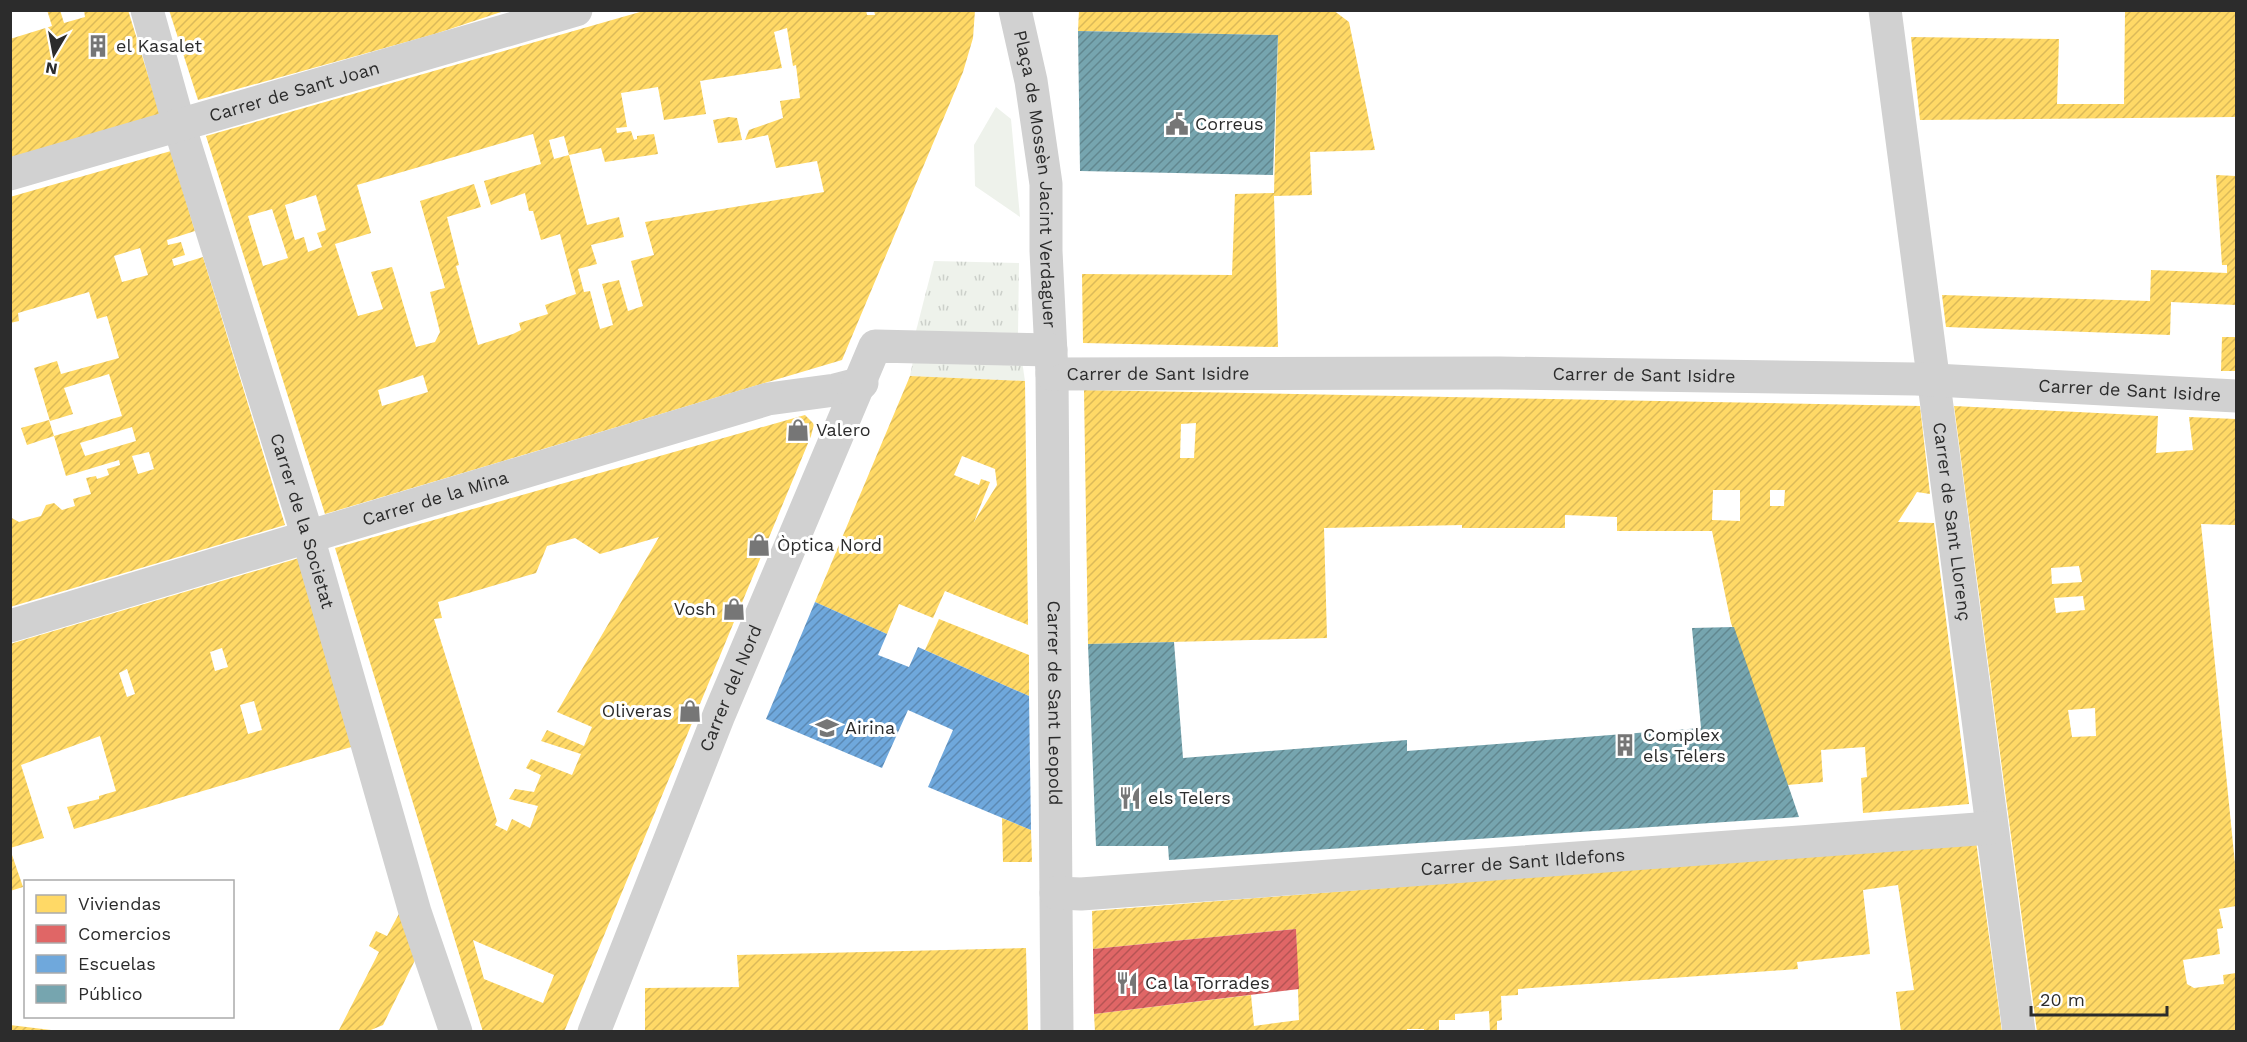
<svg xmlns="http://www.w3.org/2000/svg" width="2247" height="1042" font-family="'Work Sans',sans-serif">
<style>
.grass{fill:url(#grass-tufts)}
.garden{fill:#eef2eb}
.homes{fill:url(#homes-hatch);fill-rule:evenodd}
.shops{fill:url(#shops-hatch)}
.schools{fill:url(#schools-hatch)}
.public{fill:url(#public-hatch)}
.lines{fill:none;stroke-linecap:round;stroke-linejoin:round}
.minor{stroke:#d1d1d1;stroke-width:33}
.labels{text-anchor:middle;stroke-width:6;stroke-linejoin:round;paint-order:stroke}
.poi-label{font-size:18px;fill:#2c2c2c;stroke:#fff;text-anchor:start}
.street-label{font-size:18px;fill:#2c2c2c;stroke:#fff}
</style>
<defs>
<pattern id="grass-tufts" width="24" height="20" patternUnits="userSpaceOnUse" patternTransform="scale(1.5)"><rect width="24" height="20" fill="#eef2eb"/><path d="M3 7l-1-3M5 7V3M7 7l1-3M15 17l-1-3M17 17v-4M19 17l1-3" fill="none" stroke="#ccd0ca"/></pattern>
<pattern id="homes-hatch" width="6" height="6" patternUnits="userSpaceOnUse" patternTransform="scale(1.5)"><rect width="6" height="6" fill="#ffd966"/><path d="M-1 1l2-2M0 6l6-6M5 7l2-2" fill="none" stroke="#dbba59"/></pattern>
<pattern id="shops-hatch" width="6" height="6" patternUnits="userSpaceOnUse" patternTransform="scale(1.5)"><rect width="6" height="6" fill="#e06666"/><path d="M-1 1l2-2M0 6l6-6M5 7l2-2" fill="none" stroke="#b65454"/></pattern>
<pattern id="schools-hatch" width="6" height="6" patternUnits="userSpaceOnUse" patternTransform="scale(1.5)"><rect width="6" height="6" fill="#6fa8dc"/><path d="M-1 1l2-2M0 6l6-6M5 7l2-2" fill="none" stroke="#5b89b3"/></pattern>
<pattern id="public-hatch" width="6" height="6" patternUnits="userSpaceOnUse" patternTransform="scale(1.5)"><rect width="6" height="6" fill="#76a5af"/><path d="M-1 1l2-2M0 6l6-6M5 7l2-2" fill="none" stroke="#61878f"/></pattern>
</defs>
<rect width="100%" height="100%" fill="#fff"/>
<g class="grass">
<path d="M934,261L1019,263L1018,333L916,331Z"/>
<path d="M914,356L1022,361L1025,381L910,376Z"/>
</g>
<path class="garden" d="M996,107L1011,119L1020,217L975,186L974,145Z"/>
<g class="homes">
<path d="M47,10H60L64,23L85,17L84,10H128L160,114L10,159V39L52,26Z"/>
<path d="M169,10H504V11L435,34L198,100Z"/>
<path d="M647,10H866L867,15H875L874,10H975L973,38L963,72L842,360L325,514L206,136ZM787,28L793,66L796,65L800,98L780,101L783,118L749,130L745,140L768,135L776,168L817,161L824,192L645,222L654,255L631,261L643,306L628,311L619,280L602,284L613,325L600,329L590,291L584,292L578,269L597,264L591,245L624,237L619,217L587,225L569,155L601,148L605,162L658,154L654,134L637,136V139L634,140L631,131L617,133L616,128L627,127L621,93L658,87L664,120L706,114L700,81L782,68L774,32ZM533,134L541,164L484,181L491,205L525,193L529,211H533L541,240L560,234L576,294L545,305L548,314L519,323L521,330L513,334L478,345L456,266L459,265L447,217L481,207L474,184L420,201L445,288L430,292L440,332L435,342L416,347L392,267L371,272L383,309L358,316L335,244L371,233L357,185ZM564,136L569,155L554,159L549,140ZM316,195L326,230L317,233L322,247L308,252L304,237L295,240L285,205ZM272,209L288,258L263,266L248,216ZM423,375L428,392L382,406L378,390Z"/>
<path d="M1079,10H1333L1349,22L1375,150L1310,152L1312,195L1274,196L1278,347L1083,343L1082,274L1232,275L1235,194L1274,193L1278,35L1078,31Z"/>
<path d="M2125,12H2236V117L1920,120L1911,37L2059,39L2057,104H2124Z"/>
<path d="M729,117L737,118L742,140L718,143L713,120Z"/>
<path d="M171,151L195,231L167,240L168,245L181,242L185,255L172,259L174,266L203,257L285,525L10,607V517L19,522L41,516L46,505L54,503L62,510L75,506L73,499L91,494L86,478L96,476L97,479L109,475L107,469L120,465L119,460L66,476L54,436L27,445L21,428L49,420L54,436L122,416L109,374L64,388L73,414L50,421L34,368L57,361L61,374L119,358L107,316L97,319L89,292L18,313L19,321L10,323V197ZM140,248L148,275L122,282L114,256ZM132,427L136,441L85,456L80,443ZM149,452L154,469L138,474L132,456Z"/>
<path d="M2216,175L2236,176V305L2171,302L2170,335L1946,327L1942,295L2150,301L2151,270L2227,273V265H2222Z"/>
<path d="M2222,337H2236V371H2221Z"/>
<path d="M910,376L1025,381L1028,625L945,591L933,618L899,604L887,634L815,602ZM962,456L995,469L997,485L974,522L990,482L981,479L979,485L954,475Z"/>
<path d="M1084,390L1920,406L1930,494L1917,492L1898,522L1934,523L1969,804L1863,813L1861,778L1867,777L1865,747L1821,750L1823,782L1787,785L1731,623L1712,531H1617V517L1565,515V528H1462V525L1324,528L1327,638L1088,644ZM1196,423L1194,458H1180L1181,424ZM1713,490H1740V521L1712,520ZM1770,490H1785L1784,506H1770Z"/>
<path d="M1954,406L2158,416L2156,453L2193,450L2189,417L2236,419V525L2201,524L2236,874V906L2219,909L2223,928L2217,929L2220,954L2183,960L2187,984L2194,988L2224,984L2223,975L2236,973V1032H2037ZM2079,566L2082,582L2052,584L2051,568ZM2083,596L2085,610L2056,613L2054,598ZM2095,708L2096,736L2072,737L2068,710Z"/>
<path d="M805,415L814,424L811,436L564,1032H483L335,548ZM659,537L557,712L592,727L584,746L547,730L541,741L581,754L572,775L531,759L526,768L541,775L534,792L515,789L509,799L538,806L530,828L512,819L507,831L495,825L497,821L434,619L442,618L438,602L536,573L547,546L575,538L600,554ZM473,940L554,975L543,1003L484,979Z"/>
<path d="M299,558L358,745L74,829L67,807L99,799V796L116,791L100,736L21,765L44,838L10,848V644ZM222,648L228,667L215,671L210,652ZM127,669L135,694L127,697L119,673ZM254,701L262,730L248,734L240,705Z"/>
<path d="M939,619L1029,655V696L925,650Z"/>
<path d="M1002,818L1031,830L1032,862H1003Z"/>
<path d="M1976,841L2002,1032H1901L1896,992L1914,990L1898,885L1863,890L1870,954L1797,962L1798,969L1518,989V995L1501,996L1502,1020L1497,1021V1032H1490L1489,1011L1455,1014V1020H1439V1032H1424V1029H1407V1032H1095L1094,1014L1251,995L1254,1026L1299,1020L1296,929L1093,949L1092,911Z"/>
<path d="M10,849L23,887L10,891Z"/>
<path d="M401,910L420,950L383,1025L366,1032H338L379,952L369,946L376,931L387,936Z"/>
<path d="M1026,948L1028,1032H645V988L739,987L737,955Z"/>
<path d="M10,1025L51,1030V1032H10Z"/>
</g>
<path class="shops" d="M1296,929L1299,989L1094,1014L1093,949Z"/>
<path class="schools" d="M815,602L887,634L878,655L909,667L918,647L1029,696L1031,830L928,787L953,730L908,710L882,768L766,719Z"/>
<g class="public">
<path d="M1078,31L1278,35L1273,175L1080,171Z"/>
<path d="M1734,627L1799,817L1169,860L1168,846H1096L1088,644L1174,642L1183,758L1407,740V751L1701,728L1692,628Z"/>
</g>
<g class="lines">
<g class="minor">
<path id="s1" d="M147,10L179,125L308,537L415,912L456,1032"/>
<path id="s2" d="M1015,10L1031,81L1046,184V251L1052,374L1057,1032"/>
<path id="s3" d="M1885,10L2019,1032"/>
<path id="s4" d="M10,174L576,10"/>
<path id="s5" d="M1052,374L1500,373L1916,379L2236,396"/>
<path id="s6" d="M10,626L768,399L835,390L862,383"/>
<path id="s7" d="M1056,893L1081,894L1991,828"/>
<path id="s8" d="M594,1032L719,715L875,346L1051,350"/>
</g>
</g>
<defs>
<g id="building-bare" transform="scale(1.8)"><path d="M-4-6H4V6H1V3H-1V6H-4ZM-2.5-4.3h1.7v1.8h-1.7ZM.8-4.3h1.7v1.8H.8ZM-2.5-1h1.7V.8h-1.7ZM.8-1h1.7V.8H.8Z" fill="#767676" stroke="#fff" stroke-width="2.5" paint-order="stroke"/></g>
<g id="civic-bare" transform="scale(1.8)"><path d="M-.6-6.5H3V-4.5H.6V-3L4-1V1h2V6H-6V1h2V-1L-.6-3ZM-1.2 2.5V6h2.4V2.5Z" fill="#767676" stroke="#fff" stroke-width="2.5" paint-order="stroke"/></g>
<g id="shop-bare" transform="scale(1.8)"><path d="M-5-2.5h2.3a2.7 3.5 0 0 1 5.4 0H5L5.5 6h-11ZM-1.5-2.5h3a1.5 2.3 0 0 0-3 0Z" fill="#767676" stroke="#fff" stroke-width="2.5" paint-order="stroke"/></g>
<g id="school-bare" transform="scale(1.8)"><path d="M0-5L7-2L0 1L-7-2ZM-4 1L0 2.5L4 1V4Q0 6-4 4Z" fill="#767676" stroke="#fff" stroke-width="2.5" paint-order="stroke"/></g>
<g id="restaurant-bare" transform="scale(1.8)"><path d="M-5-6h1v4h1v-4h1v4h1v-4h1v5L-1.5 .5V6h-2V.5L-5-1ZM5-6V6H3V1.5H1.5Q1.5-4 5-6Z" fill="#767676" stroke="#fff" stroke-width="2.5" paint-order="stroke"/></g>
</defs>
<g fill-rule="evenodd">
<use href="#building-bare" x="98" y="46"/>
<use href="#civic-bare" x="1177" y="124"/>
<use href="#shop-bare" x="798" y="430"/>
<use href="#shop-bare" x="759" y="545"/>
<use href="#shop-bare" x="734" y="609"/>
<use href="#shop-bare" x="690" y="711"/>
<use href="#school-bare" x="827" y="728"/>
<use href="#building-bare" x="1625" y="745"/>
<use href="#restaurant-bare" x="1130" y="798"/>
<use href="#restaurant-bare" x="1127" y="983"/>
</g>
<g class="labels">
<g class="poi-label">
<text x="116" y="52">el Kasalet</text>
<text x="1195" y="130">Correus</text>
<text x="816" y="436">Valero</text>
<text x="777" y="551">Òptica Nord</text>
<text x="716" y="615" text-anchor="end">Vosh</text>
<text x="672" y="717" text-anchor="end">Oliveras</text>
<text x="845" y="734">Airina</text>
<text x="1643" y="741">Complex<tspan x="1643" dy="21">els Telers</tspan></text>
<text x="1148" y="804">els Telers</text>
<text x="1145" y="989">Ca la Torrades</text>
</g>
<g class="street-label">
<text dy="6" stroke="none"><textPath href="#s4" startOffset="296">Carrer de Sant Joan</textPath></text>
<text dy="6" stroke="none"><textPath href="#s2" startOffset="171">Plaça de Mossèn Jacint Verdaguer</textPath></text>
<text dy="6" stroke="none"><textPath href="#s5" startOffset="106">Carrer de Sant Isidre</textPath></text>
<text dy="6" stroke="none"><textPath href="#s5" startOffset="592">Carrer de Sant Isidre</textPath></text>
<text dy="6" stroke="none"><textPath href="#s5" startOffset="1078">Carrer de Sant Isidre</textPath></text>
<text dy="6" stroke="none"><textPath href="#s6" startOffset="444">Carrer de la Mina</textPath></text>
<text dy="6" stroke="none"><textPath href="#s1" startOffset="534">Carrer de la Societat</textPath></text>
<text dy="6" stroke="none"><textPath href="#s3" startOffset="516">Carrer de Sant Llorenç</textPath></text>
<text dy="6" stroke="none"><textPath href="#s8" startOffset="370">Carrer del Nord</textPath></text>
<text dy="6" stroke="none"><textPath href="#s2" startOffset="696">Carrer de Sant Leopold</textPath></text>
<text dy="6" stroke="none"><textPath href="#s7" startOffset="468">Carrer de Sant Ildefons</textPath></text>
</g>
</g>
<rect width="2247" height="1042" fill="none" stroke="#2c2c2c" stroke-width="24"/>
<rect x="24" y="880" width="210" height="138" fill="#ffffff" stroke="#ababab" stroke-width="1.5"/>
<rect x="36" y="895" width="30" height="18" fill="#ffd966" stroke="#ababab" stroke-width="1.5"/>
<text x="78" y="910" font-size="18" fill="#2c2c2c">Viviendas</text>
<rect x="36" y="925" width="30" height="18" fill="#e06666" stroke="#ababab" stroke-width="1.5"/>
<text x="78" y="940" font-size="18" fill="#2c2c2c">Comercios</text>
<rect x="36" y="955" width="30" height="18" fill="#6fa8dc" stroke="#ababab" stroke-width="1.5"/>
<text x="78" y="970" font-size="18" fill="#2c2c2c">Escuelas</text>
<rect x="36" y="985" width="30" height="18" fill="#76a5af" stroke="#ababab" stroke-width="1.5"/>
<text x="78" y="1000" font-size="18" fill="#2c2c2c">Público</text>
<g transform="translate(54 54) rotate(190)" stroke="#ffffff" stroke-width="4.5" paint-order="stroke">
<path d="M0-4.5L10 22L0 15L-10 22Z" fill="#2c2c2c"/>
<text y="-9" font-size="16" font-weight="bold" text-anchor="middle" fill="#2c2c2c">N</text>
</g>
<path d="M2031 1006v9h136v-9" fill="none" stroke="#2c2c2c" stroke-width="3"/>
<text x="2040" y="1006" font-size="18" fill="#2c2c2c" stroke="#ffffff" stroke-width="4.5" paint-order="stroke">20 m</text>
</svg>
